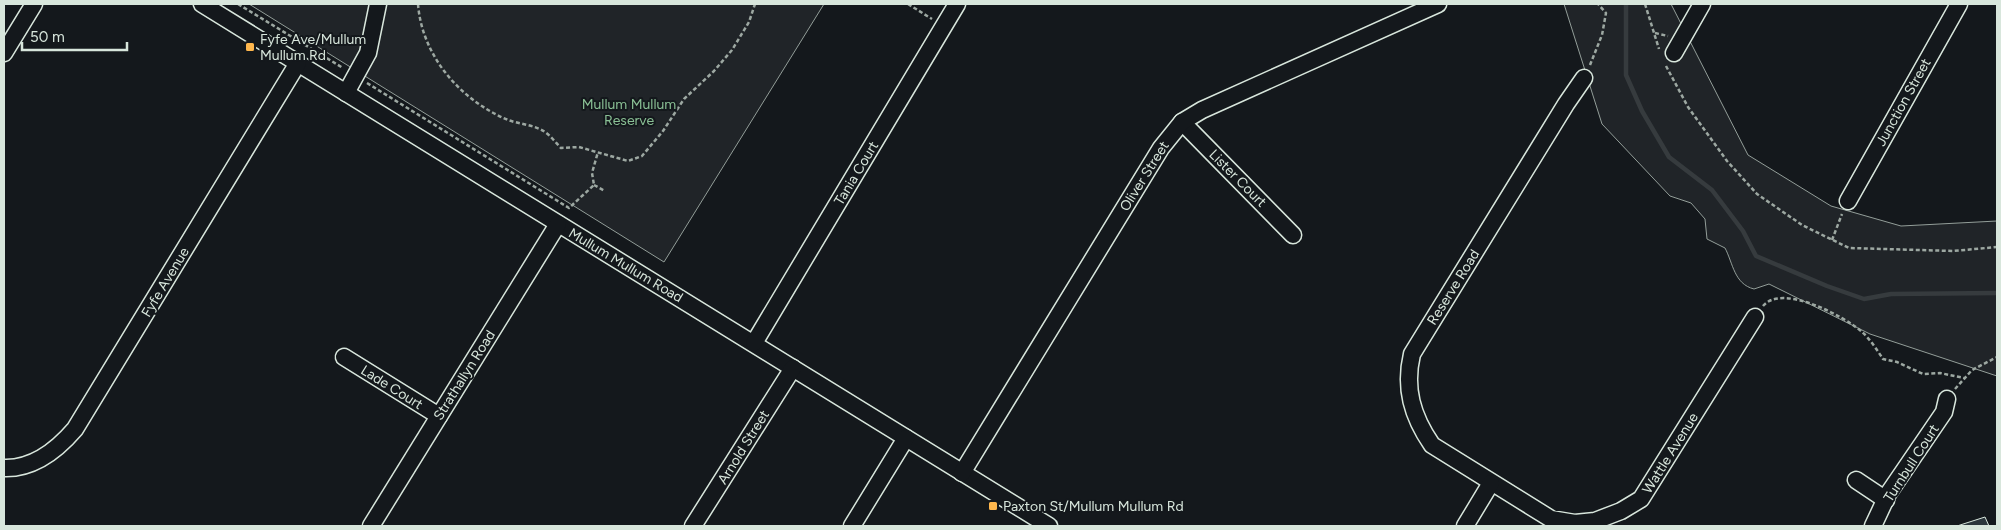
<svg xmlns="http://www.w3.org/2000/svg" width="2001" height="530" font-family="Figtree,sans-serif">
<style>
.green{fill:#202428;stroke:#939e99}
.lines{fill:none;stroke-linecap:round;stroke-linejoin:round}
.stream{stroke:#363b3e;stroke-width:4.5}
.building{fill:#2c363c;stroke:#d8e6dc}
.minor-casing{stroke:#d8e6dc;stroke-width:19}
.path{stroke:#9da8a2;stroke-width:2.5;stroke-dasharray:4 2.5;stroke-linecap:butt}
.minor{stroke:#14181c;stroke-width:16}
.poi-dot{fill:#ffb74d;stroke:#14181c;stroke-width:2}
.labels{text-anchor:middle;stroke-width:4;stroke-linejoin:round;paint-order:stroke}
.poi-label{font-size:14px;fill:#d8e6dc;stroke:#14181c;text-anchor:start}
.street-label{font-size:14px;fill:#d8e6dc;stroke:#14181c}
.park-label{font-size:14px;fill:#8ac095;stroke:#14181c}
</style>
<rect width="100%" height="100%" fill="#14181c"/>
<g class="green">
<path d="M249,4H824L664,262Z"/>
<path d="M1564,4H1671L1748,155L1831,206L1901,226L1997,221V376L1870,334L1769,284L1754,289C1734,284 1733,263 1725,248L1707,239L1705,219L1691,203L1670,196L1602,124Z"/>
</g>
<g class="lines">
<path class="stream" d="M1626,4V75L1642,111L1669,157L1712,190L1743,231L1756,256L1827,286L1864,299L1891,294L1997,293"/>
</g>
<path class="building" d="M1985,517L1989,526H1957Z"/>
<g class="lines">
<g class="minor-casing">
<g id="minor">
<path d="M202,4L1049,526"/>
<path d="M4,53L34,4"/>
<path d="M1674,53L1702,4"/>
<path d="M1584,78L1566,104L1412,354C1404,388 1412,416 1432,445L1551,519L1575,523L1595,521L1621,511L1641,499L1755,317"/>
<path d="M346,93L368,53L378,4"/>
<path d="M1182,122L1293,235"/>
<path d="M1848,201L1959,4"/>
<path d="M754,343L957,4"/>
<path d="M344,357L439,416"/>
<path d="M4,468C33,469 57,450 75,429L298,63"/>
<path d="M962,473L1161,148L1182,122L1202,110L1438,4"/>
<path d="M1856,480L1886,500"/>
<path d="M371,526L558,224"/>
<path d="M693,526L793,368"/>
<path d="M852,526L906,438"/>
<path d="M1465,526L1491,483"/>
<path d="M1873,526L1888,494L1944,412L1947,399"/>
</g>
</g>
<g class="path">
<path d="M238,4L343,68"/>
<path d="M418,4C422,56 460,100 508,120C519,124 535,125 545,132C551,136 556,143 561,148L579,147L628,161L642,156L663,131L684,99L714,71L732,50L749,22L755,4"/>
<path d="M908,4L932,19"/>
<path d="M1645,4L1659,49"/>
<path d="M1655,33L1668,36"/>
<path d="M1590,65L1602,35L1606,13L1598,4"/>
<path d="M1666,66L1688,107L1727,161L1757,194L1802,225L1849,248L1953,251L1997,247"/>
<path d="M367,83L569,208L594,185L592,173L598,152"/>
<path d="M594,185L605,191"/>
<path d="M1832,240L1842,214"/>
<path d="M1763,306C1782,283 1844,316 1862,332C1870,339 1877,350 1883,359L1897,362L1923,374L1940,373L1964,378"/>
<path d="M1955,389L1972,370L1997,357"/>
</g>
<use href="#minor" class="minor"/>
</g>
<g class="poi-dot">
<rect x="245" y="42" width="10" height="10" rx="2.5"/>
<rect x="988" y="501" width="10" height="10" rx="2.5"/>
</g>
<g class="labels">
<g class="poi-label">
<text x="260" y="44">Fyfe Ave/Mullum<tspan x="260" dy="16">Mullum Rd</tspan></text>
<text x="1003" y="511">Paxton St/Mullum Mullum Rd</text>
</g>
<g class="street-label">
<text transform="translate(1903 102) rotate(-61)" y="5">Junction Street</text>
<text transform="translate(856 173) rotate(-59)" y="5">Tania Court</text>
<text transform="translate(1144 176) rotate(-58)" y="5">Oliver Street</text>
<text transform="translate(1238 178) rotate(45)" y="5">Lister Court</text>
<text transform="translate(626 265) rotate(31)" y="5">Mullum Mullum Road</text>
<text transform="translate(165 282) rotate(-59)" y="5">Fyfe Avenue</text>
<text transform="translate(1453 287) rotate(-58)" y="5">Reserve Road</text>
<text transform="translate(464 375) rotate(-58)" y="5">Strathallyn Road</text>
<text transform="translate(392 387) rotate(32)" y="5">Lade Court</text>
<text transform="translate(743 447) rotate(-58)" y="5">Arnold Street</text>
<text transform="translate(1670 453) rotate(-58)" y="5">Wattle Avenue</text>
<text transform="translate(1911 463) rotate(-57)" y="5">Turnbull Court</text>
</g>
<g class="park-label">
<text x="629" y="109">Mullum Mullum<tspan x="629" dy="16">Reserve</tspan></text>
</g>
</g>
<rect width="2001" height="530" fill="none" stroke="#d8e6dc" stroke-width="10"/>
<path d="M22 42v8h105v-8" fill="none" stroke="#d8e6dc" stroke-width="2.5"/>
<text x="30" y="42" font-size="15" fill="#d8e6dc" stroke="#14181c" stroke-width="4" paint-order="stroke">50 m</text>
</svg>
